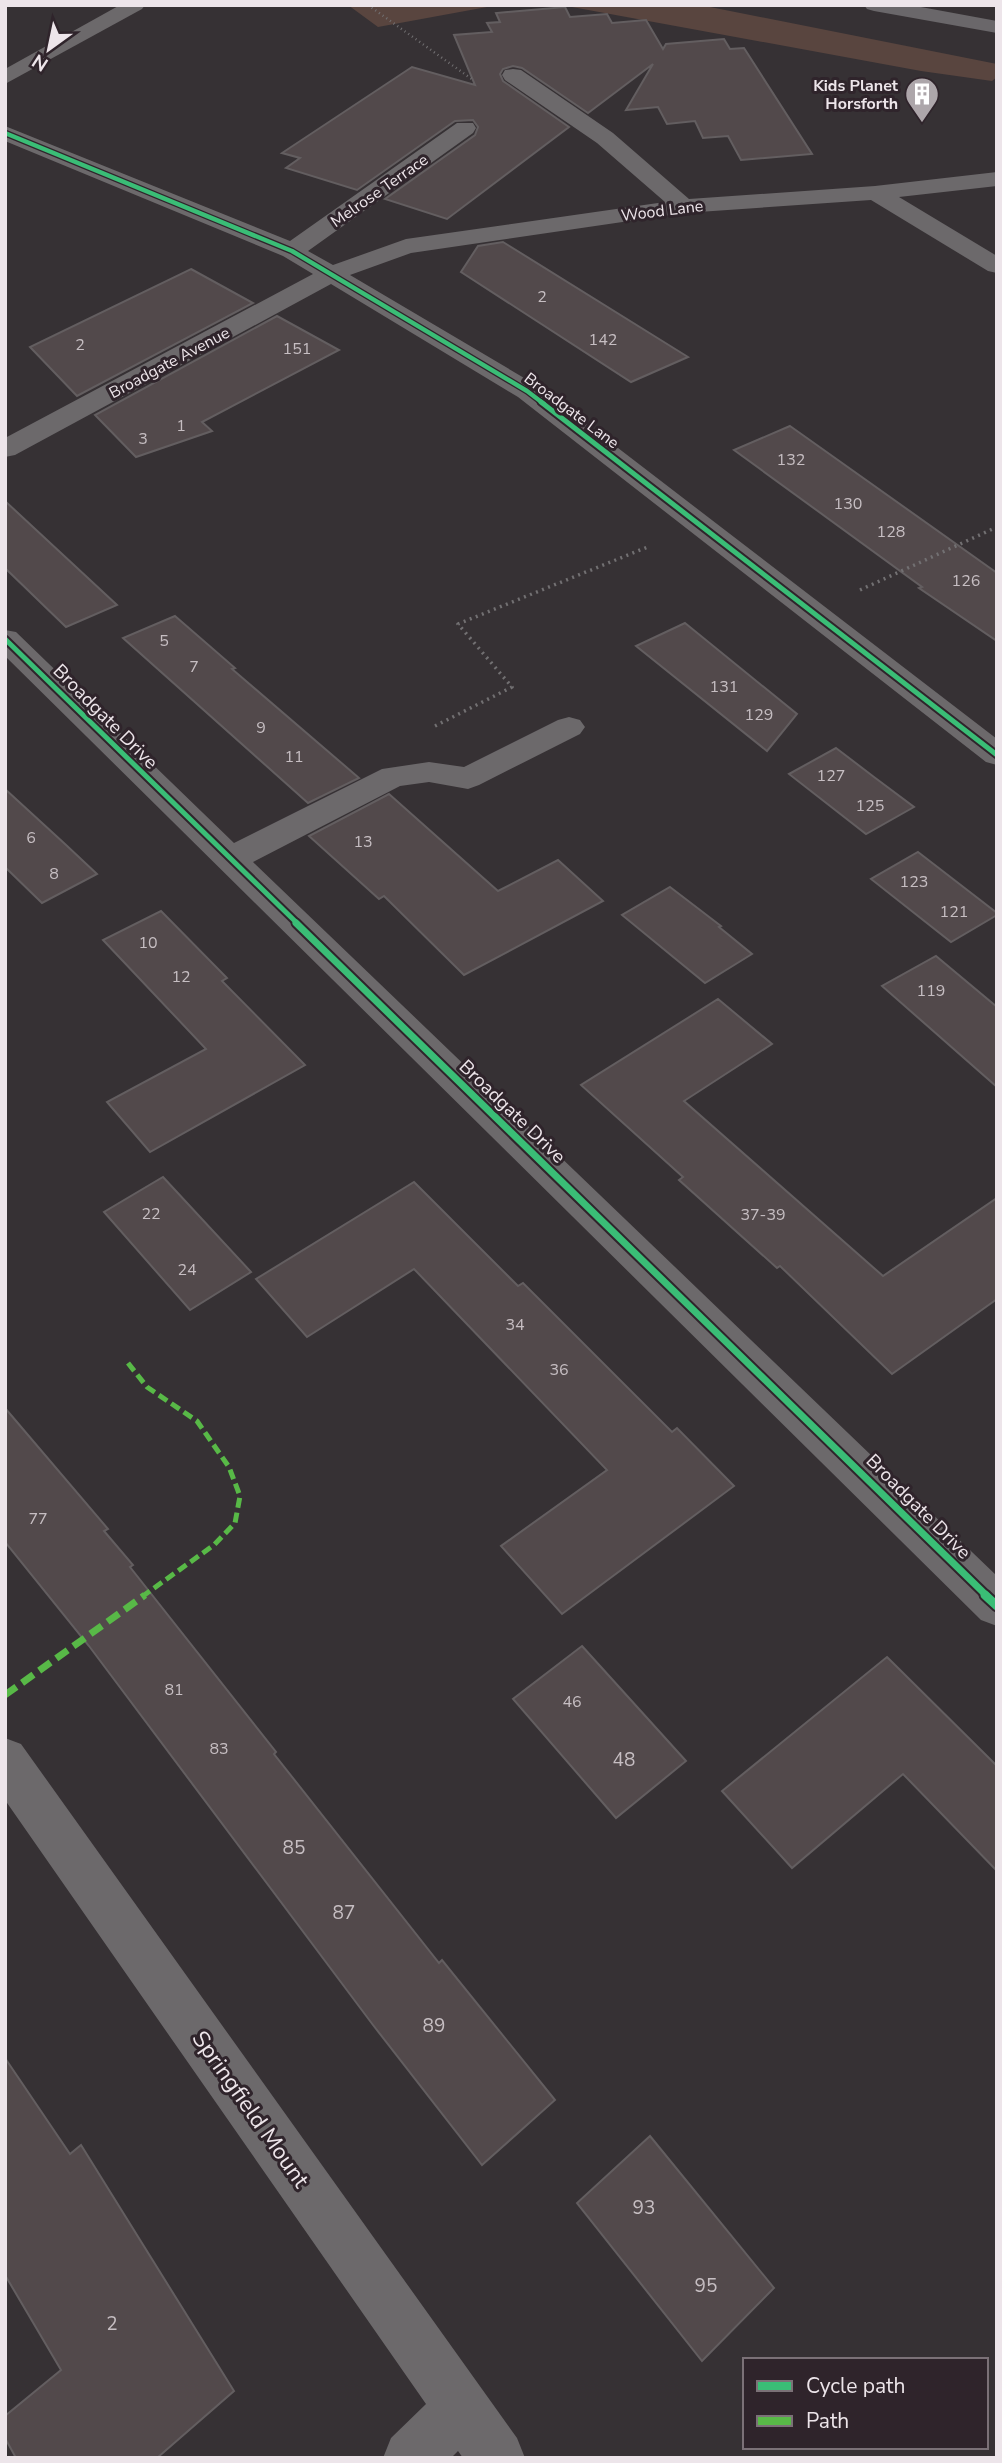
<svg xmlns="http://www.w3.org/2000/svg" width="1002" height="2463" font-family="'Nunito Sans',sans-serif">
<style>
.green{fill:#59453f}
.building{fill:#52494b;stroke:#635e60;stroke-width:2}
.lines{fill:none;stroke-linecap:round;stroke-linejoin:round}
.path-far1{stroke:#727072;stroke-width:2.5;stroke-dasharray:1 3.5;stroke-linecap:butt}
.path{stroke:#727072;stroke-width:3.5;stroke-dasharray:2 4.5;stroke-linecap:butt}
.minor{fill:#6c696b;fill-rule:evenodd}
.highway{fill:#6a676a;fill-rule:evenodd}
.quiet-far1{stroke:#58b947;stroke-width:5;stroke-dasharray:10 5;stroke-linecap:butt}
.quiet{stroke:#58b947;stroke-width:7;stroke-dasharray:14 7;stroke-linecap:butt}
.cycleway-far3-casing{stroke:#2f242b;stroke-width:7}
.cycleway-far2-casing{stroke:#2f242b;stroke-width:9}
.cycleway-far1-casing{stroke:#2f242b;stroke-width:11}
.cycleway-casing{stroke:#2f242b;stroke-width:13}
.cycleway-far3{stroke:#3abd76;stroke-width:4.5}
.cycleway-far2{stroke:#3abd76;stroke-width:5}
.cycleway-far1{stroke:#3abd76;stroke-width:7}
.cycleway{stroke:#3abd76;stroke-width:9}
.labels{text-anchor:middle;stroke-width:6;stroke-linejoin:round;paint-order:stroke}
.far-poi-label{font-size:16px;font-weight:bold;fill:#ede5ea;stroke:#2f242b;text-anchor:end}
.far-street-label{font-size:16px;fill:#ede5ea;stroke:#2f242b}
.number-label{font-size:16px;fill:#c6bec2}
.street-label{font-size:19px;fill:#ede5ea;stroke:#2f242b}
.near-number-label{font-size:19px;fill:#c6bec2}
.near-street-label{font-size:23px;fill:#ede5ea;stroke:#2f242b}
</style>
<rect width="100%" height="100%" fill="#363134"/>
<g class="green">
<path d="M348,5H519L487,7L378,27Z"/>
<path d="M561,5H700L997,64V77L992,81L921,71Z"/>
</g>
<g class="building">
<path d="M565,7L570,17L607,14L612,23L646,20L663,49L666,44L724,39L730,49L744,48L812,154L741,160L728,136L703,138L695,121L667,124L658,107L626,110L653,64L588,113L522,68L513,66L503,69L500,74L503,81L569,127L447,219L385,199L475,135L478,127L473,120L455,121L357,190L286,168L300,158L282,153L412,67L475,85L454,35L492,32L487,23L500,22L496,13Z"/>
<path d="M503,242L688,357L631,382L461,272L478,246Z"/>
<path d="M191,269L253,303L77,396L30,347Z"/>
<path d="M277,316L339,350L202,422L212,431L136,457L95,415Z"/>
<path d="M790,426L997,573V641L919,588L922,587L734,450Z"/>
<path d="M5,501L117,605L66,627L5,568Z"/>
<path d="M175,616L235,668L232,669L359,778L308,803L123,638Z"/>
<path d="M685,623L797,714L767,751L636,646Z"/>
<path d="M836,748L874,777L914,807L866,834L789,774Z"/>
<path d="M5,789L65,844L97,874L42,903L5,867Z"/>
<path d="M389,794L498,891L558,860L603,901L464,975L384,896L379,899L309,836Z"/>
<path d="M918,852L997,913V915L951,942L871,879Z"/>
<path d="M670,887L721,926L719,927L752,954L705,983L622,915Z"/>
<path d="M161,911L227,978L222,981L305,1065L150,1152L107,1102L206,1049L103,940Z"/>
<path d="M936,956L997,1007V1087L882,986Z"/>
<path d="M718,999L772,1044L684,1101L883,1276L997,1198V1299L892,1374L780,1266L777,1268L679,1180L683,1177L581,1085Z"/>
<path d="M163,1177L251,1272L190,1310L104,1212Z"/>
<path d="M414,1182L518,1286L523,1283L672,1432L677,1428L734,1486L562,1614L501,1546L607,1470L414,1269L307,1337L256,1279Z"/>
<path d="M5,1408L108,1529L104,1531L133,1565L130,1567L276,1752L274,1754L439,1963L442,1960L555,2100L482,2165L373,2025L89,1646L5,1542Z"/>
<path d="M582,1646L686,1761L616,1818L513,1699Z"/>
<path d="M887,1657L997,1766V1871L903,1774L792,1868L722,1791Z"/>
<path d="M5,2058L70,2154L81,2145L234,2391L157,2458H16L5,2438V2416L61,2370L5,2275Z"/>
<path d="M650,2136L774,2288L702,2361L577,2203Z"/>
</g>
<g class="lines">
<path class="path-far1" d="M368,5L473,80"/>
<g class="path">
<path d="M860,590L997,527"/>
<path d="M435,726L512,687L458,624L650,546"/>
</g>
<g class="minor">
<path d="M120,5H145L142,9L5,84V69Z"/>
<path d="M513,69L521,70L613,133L689,199L875,186L997,172V186L899,197L997,256V273L988,271L871,200L684,213L411,253L350,275L536,385L997,739V765L986,762L518,397L331,284L15,455L5,457V438L313,274L283,256L5,141V126L290,241L457,123H473L476,128L473,133L308,251L333,265L406,239L665,202L597,143L505,80L502,75L505,70Z"/>
<path d="M5,630L16,632L234,843L382,769L429,762L464,767L558,720L569,717L580,720L585,727L580,734L479,785L468,789L429,782L400,786L253,862L997,1576V1626L981,1620L5,656Z"/>
<path d="M5,1738L21,1744L517,2438L525,2458H463L458,2451L451,2458H383L391,2438L426,2404L5,1800Z"/>
</g>
<path class="highway" d="M864,5H910L997,21V33L874,11L867,9Z"/>
<path class="quiet-far1" d="M128,1363L147,1387L197,1421L229,1467L240,1496L235,1523L214,1545L143,1596"/>
<path class="quiet" d="M5,1695L145,1595"/>
<g class="cycleway-far3-casing">
<path id="cycleway-far3" d="M5,133L292,251L527,391L544,404"/>
</g>
<g class="cycleway-far2-casing">
<g id="cycleway-far2">
<path d="M541,402L997,755"/>
<path d="M5,639L298,924"/>
</g>
</g>
<g class="cycleway-far1-casing">
<path id="cycleway-far1" d="M296,923L987,1596"/>
</g>
<g class="cycleway-casing">
<path id="cycleway" d="M985,1595L997,1606"/>
</g>
<use href="#cycleway-far3" class="cycleway-far3"/>
<use href="#cycleway-far2" class="cycleway-far2"/>
<use href="#cycleway-far1" class="cycleway-far1"/>
<use href="#cycleway" class="cycleway"/>
</g>
<defs>
<g id="building-pin" transform="scale(1.75)"><path d="M0 17L-7.5 6A9.5 9.5 0 1 1 7.5 6Z" fill="#ada6aa" stroke="#2f242b"/><path d="M-4-6H4V6H1V3H-1V6H-4ZM-2.5-4.3h1.7v1.8h-1.7ZM.8-4.3h1.7v1.8H.8ZM-2.5-1h1.7V.8h-1.7ZM.8-1h1.7V.8H.8Z" fill="#fff"/></g>
</defs>
<g fill-rule="evenodd">
<use href="#building-pin" x="922" y="94"/>
</g>
<g class="labels">
<g class="far-poi-label">
<text x="898" y="91">Kids Planet<tspan x="898" dy="18">Horsforth</tspan></text>
</g>
<g class="far-street-label">
<text transform="translate(379 190) rotate(-35)" y="6">Melrose Terrace</text>
<text transform="translate(662 210) rotate(-7)" y="6">Wood Lane</text>
<text transform="translate(169 362) rotate(-28)" y="6">Broadgate Avenue</text>
<text transform="translate(572 410) rotate(37)" y="6">Broadgate Lane</text>
</g>
<g class="number-label">
<text x="542" y="302">2</text>
<text x="603" y="345">142</text>
<text x="80" y="350">2</text>
<text x="297" y="354">151</text>
<text x="181" y="431">1</text>
<text x="143" y="444">3</text>
<text x="791" y="465">132</text>
<text x="848" y="509">130</text>
<text x="891" y="537">128</text>
<text x="966" y="586">126</text>
<text x="164" y="646">5</text>
<text x="194" y="672">7</text>
<text x="724" y="692">131</text>
<text x="759" y="720">129</text>
<text x="261" y="733">9</text>
<text x="294" y="762">11</text>
<text x="831" y="781">127</text>
<text x="870" y="811">125</text>
<text x="31" y="843">6</text>
<text x="363" y="847">13</text>
<text x="54" y="879">8</text>
<text x="914" y="887">123</text>
<text x="954" y="917">121</text>
<text x="148" y="948">10</text>
<text x="181" y="982">12</text>
<text x="931" y="996">119</text>
<text x="151" y="1219">22</text>
<text x="763" y="1220">37-39</text>
<text x="187" y="1275">24</text>
<text x="515" y="1330">34</text>
<text x="559" y="1375">36</text>
<text x="38" y="1524">77</text>
<text x="174" y="1695">81</text>
<text x="572" y="1707">46</text>
<text x="219" y="1754">83</text>
</g>
<g class="street-label">
<text transform="translate(106 716) rotate(45)" y="7">Broadgate Drive</text>
<text transform="translate(513 1111) rotate(44)" y="7">Broadgate Drive</text>
<text transform="translate(919 1506) rotate(45)" y="7">Broadgate Drive</text>
</g>
<g class="near-number-label">
<text x="624" y="1766">48</text>
<text x="294" y="1854">85</text>
<text x="344" y="1919">87</text>
<text x="434" y="2032">89</text>
<text x="644" y="2214">93</text>
<text x="706" y="2292">95</text>
<text x="112" y="2330">2</text>
</g>
<g class="near-street-label">
<text transform="translate(251 2109) rotate(55)" y="8">Springfield Mount</text>
</g>
</g>
<rect width="1002" height="2463" fill="none" stroke="#ede5ea" stroke-width="14"/>
<rect x="743" y="2358" width="245" height="91" fill="#2f242b" stroke="#7b7177" stroke-width="2"/>
<rect x="757" y="2381" width="35" height="10" fill="#3abd76" stroke="#7b7177" stroke-width="2"/>
<text x="806" y="2393" font-size="21" fill="#ede5ea">Cycle path</text>
<rect x="757" y="2416" width="35" height="10" fill="#58b947" stroke="#7b7177" stroke-width="2"/>
<text x="806" y="2428" font-size="21" fill="#ede5ea">Path</text>
<g transform="translate(49 49) rotate(213)" stroke="#2f242b" stroke-width="5" paint-order="stroke">
<path d="M0-5L12 26L0 18L-12 26Z" fill="#ede5ea"/>
<text y="-10" font-size="19" font-weight="bold" text-anchor="middle" fill="#ede5ea">N</text>
</g>
</svg>
